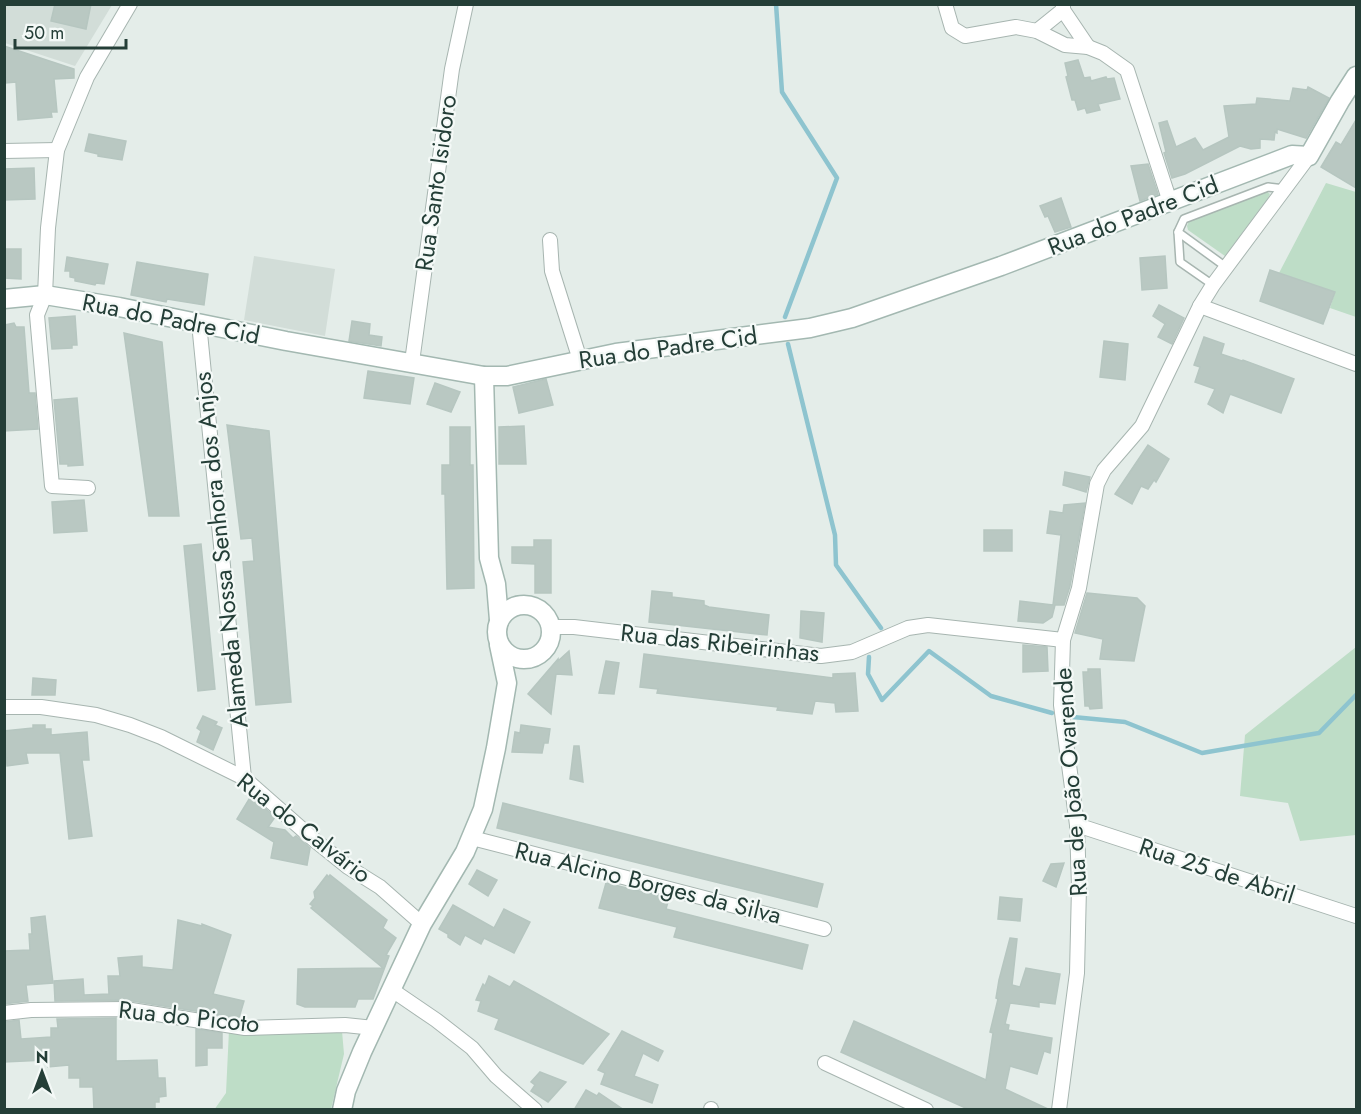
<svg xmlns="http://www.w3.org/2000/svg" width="1361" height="1114" font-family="Jost,sans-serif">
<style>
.built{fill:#d2ddd8}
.green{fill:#beddc7}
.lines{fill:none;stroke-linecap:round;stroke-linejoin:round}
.stream{stroke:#8ec4cf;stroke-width:4.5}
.building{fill:#b9c8c2;stroke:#b6c6c0;stroke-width:1.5}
.lane-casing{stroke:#a7b5b0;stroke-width:10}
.street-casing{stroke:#a7b5b0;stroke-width:16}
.secondary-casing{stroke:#a3b8b1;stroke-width:21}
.lane{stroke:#fff;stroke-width:7}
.street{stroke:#fff;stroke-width:14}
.secondary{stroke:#fff;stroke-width:18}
.labels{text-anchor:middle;stroke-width:4.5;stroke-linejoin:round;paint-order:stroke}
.street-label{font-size:24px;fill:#243e37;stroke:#f4f9f7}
</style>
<rect width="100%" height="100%" fill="#e4ede9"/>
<g class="built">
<path d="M5,5H112L75,66L5,43Z"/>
<path d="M254,256L335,269L325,336L244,320Z"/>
</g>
<g class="green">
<path d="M1326,183L1356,192V317L1330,308L1335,292L1279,273Z"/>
<path d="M1266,191L1270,194L1268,198L1225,256L1188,230L1187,226L1189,221Z"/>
<path d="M1356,647V835L1300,841L1288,803L1240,796L1245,735Z"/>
<path d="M229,1030L342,1031L344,1054L331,1109L214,1110L226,1093Z"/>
</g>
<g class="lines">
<g class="stream">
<path d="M776,4L782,92L837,178L785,317"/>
<path d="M788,344L835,535L836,565L881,628"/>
<path d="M869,657L868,674L882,700L929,651L991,696L1052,713"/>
<path d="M1073,717L1125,722L1202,753L1319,733L1356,695"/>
</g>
</g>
<g class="building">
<path d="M55,4H91L86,29L51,21Z"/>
<path d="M4,46L74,69V78L54,79L57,112H51L52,117L18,120L16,82L6,83Z"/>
<path d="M1078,60L1084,78L1090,77L1091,81L1106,77L1107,79L1114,78L1120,99L1098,104L1100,110L1087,113L1085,108L1078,110L1075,100H1072L1066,77L1068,76L1065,63Z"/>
<path d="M1308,87L1329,98L1306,138L1277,129V133L1275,132L1274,140L1260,139V148L1251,149L1240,146L1185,174L1172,178L1164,153L1166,152L1159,123L1167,121L1176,147L1195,138L1203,150L1229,137L1224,106L1256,104L1257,98L1290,101L1293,88L1307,90Z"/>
<path d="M1356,120V188L1321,167L1336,142L1341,145Z"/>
<path d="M89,134L126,141L122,160L98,156V154L85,151Z"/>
<path d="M1148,164L1158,194L1140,201L1131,166Z"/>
<path d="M34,168L35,199L4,200V169Z"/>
<path d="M1061,198L1071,227L1055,232L1048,216L1045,217L1040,206Z"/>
<path d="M4,249H21V279L4,278Z"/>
<path d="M1165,256L1167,288L1142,290L1140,258Z"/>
<path d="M67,257L108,264L104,284L96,283L95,285L75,281V278L70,277V271H65Z"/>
<path d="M137,262L208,274L204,305L167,299L166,302L131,295Z"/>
<path d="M1270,270L1335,292L1323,324L1260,301Z"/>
<path d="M1159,305L1184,318L1172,344L1158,337L1165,324L1153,316Z"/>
<path d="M75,316L77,345H72V348L52,349L49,318Z"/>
<path d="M352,321L370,324L369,335L382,337L381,346L349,341Z"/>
<path d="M14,323L16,327H24L29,393H35L38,429L4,431V325Z"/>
<path d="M124,333L162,342L179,516H149Z"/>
<path d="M1204,337L1224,344L1221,354L1242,361L1243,360L1294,379L1281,413L1230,394L1223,413L1208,404L1215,389L1195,382L1200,367L1194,365Z"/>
<path d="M1104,341L1128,344L1125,380L1100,377Z"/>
<path d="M368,371L414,378L410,404L364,398Z"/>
<path d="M546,379L553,405L519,413L513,387Z"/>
<path d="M435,383L460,392L451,412L427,404Z"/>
<path d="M77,398L83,465L68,466V464H60L54,400Z"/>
<path d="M227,425L269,431L291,702L256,705L243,562L254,561L252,538L241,539Z"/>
<path d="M524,426L526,464H499V427Z"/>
<path d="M450,427H470V465H473L474,588L447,589L445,494H442V465H450Z"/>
<path d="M1148,445L1169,459L1156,482L1154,480L1148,489L1141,486L1132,504L1115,494Z"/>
<path d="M1065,472L1090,477L1086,492L1063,485Z"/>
<path d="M84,500L87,531L54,533L52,502Z"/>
<path d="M1085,503L1070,586L1064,605H1055L1052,617L1043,623L1018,621L1020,601L1053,605L1061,535L1047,533L1050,511L1063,513L1064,505Z"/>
<rect x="984" y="530" width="28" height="21"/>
<path d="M534,540H551V593H535V564L512,563V547H534Z"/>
<path d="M201,544L215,689L198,691L184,546Z"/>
<path d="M652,591L672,593V597L704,601V605L709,607L769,615L767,635L649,622Z"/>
<path d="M1087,593L1137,598L1145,606L1134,661L1100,659L1103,639L1075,633Z"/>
<path d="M801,611L824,613L822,642L800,638Z"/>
<path d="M1023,645L1047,647L1048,671L1023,672Z"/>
<path d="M569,651L572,675L556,674L551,714L528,694L558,659V661Z"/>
<path d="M644,654L833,678V674L855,673L858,711L836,712L835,703L815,701L812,714L777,710L778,707L657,693L658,689L640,687Z"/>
<path d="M606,661L619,663L614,694L599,693Z"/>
<path d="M1088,669H1100L1102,708L1090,709L1089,706H1085L1083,672H1088Z"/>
<path d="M33,678L56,680L55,695H32Z"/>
<path d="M203,716L217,722L215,725L222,728L213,750L197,742L201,731L197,728Z"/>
<path d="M33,725H45V729H51V735L87,732L89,760H82L92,836L69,839L60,753H26L28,763L7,766L4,731L33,728Z"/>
<path d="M521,725L550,729L548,743H544L542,753L512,752L515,732L520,733Z"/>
<path d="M574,746H579L583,782L570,779Z"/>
<path d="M251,796L275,817L268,827L285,830L293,838L296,836L310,848L307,865L271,858L274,842L237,819Z"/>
<path d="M503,803L823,884L817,907L497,828Z"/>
<path d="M1064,863L1056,887L1043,881L1051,864Z"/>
<path d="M477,870L497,880L488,896L469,884Z"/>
<path d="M327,875L329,877L330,875L387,920L383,928L396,938L386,955L389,956L373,999H358L355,1007H305L297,1004L298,969L383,968L311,908L313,906L310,904L315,898L314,892Z"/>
<path d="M606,883L669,898L666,909L808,945L802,969L674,937L677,927L599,908Z"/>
<path d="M1000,897L1022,899L1020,921L998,919Z"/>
<path d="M453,905L494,928L504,909L530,922L514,953L484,938L481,944L465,935L460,945L448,937V934L439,929Z"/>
<path d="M45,916L53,983L26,985L28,1001L4,1004V951L30,950L29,934H32L31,918Z"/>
<path d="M178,920L202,926V924L231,935L213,994L244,1001L239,1018L126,1000L55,1001L54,981L83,979L84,995L109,994L108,976H120L118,958L142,956V967L173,970Z"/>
<path d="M1010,938L1017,939L1012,985L1020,987L1026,968L1060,974L1055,1004L1039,1002V1007L1010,1003L1005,1024L1009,1025L1008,1030L1052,1038L1050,1053L1044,1051L1037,1074L1010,1066L1005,1089L1050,1110H970L841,1052L854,1021L986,1080L993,1033L990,1032L998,999L996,998L999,980Z"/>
<path d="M489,976L510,987L514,981L609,1034L583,1064L495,1029L499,1019L478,1011L481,1001L476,1000L483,984L485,986Z"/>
<path d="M116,1018V1061L157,1060L158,1078H165L166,1096L159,1097V1102H155V1110H94L93,1087H80V1078H69V1065L48,1067L47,1060L4,1062L5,1022L19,1020L21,1039L51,1037V1028H58L57,1019Z"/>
<path d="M196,1029L222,1033V1048H207V1065L196,1066Z"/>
<path d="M622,1031L663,1051L658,1061L643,1053L634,1076L658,1085L652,1103L601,1084L605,1073L598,1070Z"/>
<path d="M540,1072L566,1082L548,1102L531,1091L535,1085L531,1082Z"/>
<path d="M586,1090L597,1096L599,1093L624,1110H574Z"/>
</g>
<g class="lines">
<g class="lane-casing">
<g id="lane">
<path d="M1178,232L1226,267"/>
<path d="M1213,285L1180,262L1178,232L1184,219L1268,187L1285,189"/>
</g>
</g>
<g class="street-casing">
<g id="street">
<path d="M945,4L952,28L965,36L1016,27L1037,31L1065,45L1088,47L1103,53L1127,70L1170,202"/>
<path d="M1063,4V10L1088,47"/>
<path d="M1037,31L1063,10"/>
<path d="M4,151L57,150"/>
<path d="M550,240L552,271L580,360"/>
<path d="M1200,306L1356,364"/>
<path d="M199,323L244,778"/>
<path d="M412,362L452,69L466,4"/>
<path d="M88,488L52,486L37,315L45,295L48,228L57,150L87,77L130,4"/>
<path d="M551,627H574L821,656L852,652L908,628L928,625L1063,640"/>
<path d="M4,707H41L96,715L130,725L161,737L244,778L312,838L348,867L380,887L422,924"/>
<path d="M1077,825L1356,916"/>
<path d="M472,838L824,929"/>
<path d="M392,990L436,1020L472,1048L496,1076L535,1110"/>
<path d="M4,1013L31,1010L125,1009L245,1028L345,1025L374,1028"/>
<path d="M825,1063L926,1110"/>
<path d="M711,1110V1109"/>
<path d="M1059,1110L1077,973L1079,887L1077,825L1061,705L1063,640L1079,588L1097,484L1104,470L1142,426L1200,306L1213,285L1309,156"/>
</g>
</g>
<g class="secondary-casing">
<g id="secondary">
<path d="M4,299L45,295L119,307L286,341L484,376H507L616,353L810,328L852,318L1001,266L1292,155L1309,156L1340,101L1356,76"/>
<path d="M484,376L489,558L496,584L499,620"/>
<circle cx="524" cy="632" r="27"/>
<path d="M342,1110L346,1091L362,1052L422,924L465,852L483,809L496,748L507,683L499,645"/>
</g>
</g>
<use href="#lane" class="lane"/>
<use href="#street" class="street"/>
<use href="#secondary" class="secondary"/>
</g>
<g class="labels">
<g class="street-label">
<text transform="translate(436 183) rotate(-82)" y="8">Rua Santo Isidoro</text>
<text transform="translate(1133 216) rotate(-21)" y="8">Rua do Padre Cid</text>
<text transform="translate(171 319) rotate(11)" y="8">Rua do Padre Cid</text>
<text transform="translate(668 348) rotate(-8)" y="8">Rua do Padre Cid</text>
<text transform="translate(221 550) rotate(-96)" y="8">Alameda Nossa Senhora dos Anjos</text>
<text transform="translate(720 643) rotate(6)" y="8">Rua das Ribeirinhas</text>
<text transform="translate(1071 782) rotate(-94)" y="8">Rua de João Ovarende</text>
<text transform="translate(304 828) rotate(38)" y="8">Rua do Calvário</text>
<text transform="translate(1217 871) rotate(18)" y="8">Rua 25 de Abril</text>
<text transform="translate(648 883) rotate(14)" y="8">Rua Alcino Borges da Silva</text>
<text transform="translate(189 1017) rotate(6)" y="8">Rua do Picoto</text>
</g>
</g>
<rect width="1361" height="1114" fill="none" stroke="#243e37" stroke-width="12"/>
<g transform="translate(42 1072)" stroke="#f4f9f7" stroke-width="4.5" paint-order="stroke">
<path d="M0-4.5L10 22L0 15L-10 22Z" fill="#243e37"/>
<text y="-9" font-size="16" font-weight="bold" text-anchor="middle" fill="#243e37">N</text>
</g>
<path d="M15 39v9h111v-9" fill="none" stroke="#243e37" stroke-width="3"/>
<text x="24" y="39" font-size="18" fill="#243e37" stroke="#f4f9f7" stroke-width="4.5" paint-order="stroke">50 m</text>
</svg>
